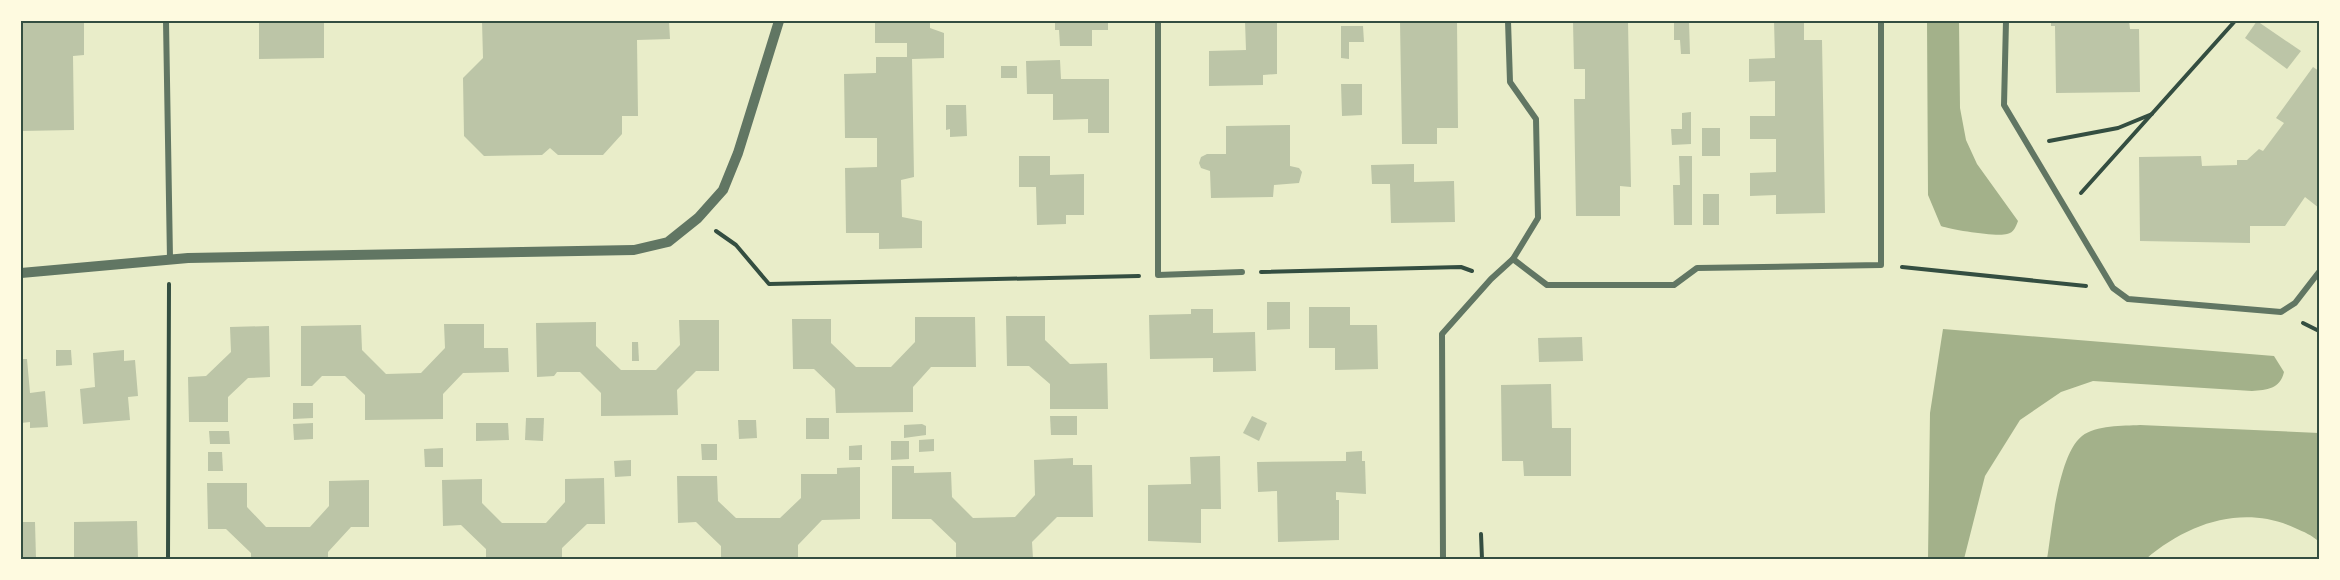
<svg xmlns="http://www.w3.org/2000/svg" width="2340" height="580" font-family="Karla,sans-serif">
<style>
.water{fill:#a3b18a}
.building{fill:#bcc5a7}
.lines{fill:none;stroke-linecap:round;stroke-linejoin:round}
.path{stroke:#344e41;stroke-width:4}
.minor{stroke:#617663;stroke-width:6}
.tertiary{stroke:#617663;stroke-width:10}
.neatline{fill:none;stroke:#344e41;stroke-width:2}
</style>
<rect width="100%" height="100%" fill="#e9edc9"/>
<g class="water">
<path d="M1927,21H1959L1960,108L1966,140L1977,164L2018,221C2016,226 2014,233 2007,234C1997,237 1952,230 1941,226L1928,195Z"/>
<path d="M1943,329L2274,356L2284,372C2280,389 2267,390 2252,391L2093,381L2061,392L2020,420L1985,476L1964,559H1928L1930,413Z"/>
<path d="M2140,425L2319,433V542C2312,535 2304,532 2295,528C2243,504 2188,523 2146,559H2047C2052,529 2058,455 2082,436C2096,425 2123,426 2140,425Z"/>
</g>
<g class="building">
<path d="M21,21H84V55L73,56L74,130L21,131Z"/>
<path d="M259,21H324V58L259,59Z"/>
<path d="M482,21H669L670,39L637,40L638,116H622V134L603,155H558L550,148L542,155L484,156L464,136L463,78L483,58Z"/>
<path d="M875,21H930V28L944,33V58L912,59L914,177L901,180L902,217L922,221V248L879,249V233H846L845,168L877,167V138H845L844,74L876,73V57H907V43H875Z"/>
<path d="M1055,21H1108V30H1092V46H1060L1059,30H1055Z"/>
<path d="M1245,21H1277V74L1263,75V85L1209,86V51L1246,50Z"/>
<path d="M1400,21H1457L1458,128H1437V144H1402Z"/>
<path d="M1573,21H1628L1631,187L1620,186V216H1576L1574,99H1585V69H1574Z"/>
<path d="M1674,21H1689L1690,54H1681L1680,40H1674Z"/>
<path d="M1774,21H1804V40H1822L1825,213L1776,214V195L1750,196V173L1776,172V139H1750V116H1775V81L1749,82V59L1775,58Z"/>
<path d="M2051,21H2129L2130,29H2139L2140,92L2056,93L2055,26H2051Z"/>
<path d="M2257,21L2301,51L2287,69L2245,38Z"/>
<path d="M1341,26H1363L1364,42H1349V59L1341,58Z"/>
<path d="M1060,60L1061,79H1109V133H1088V119L1053,120V94H1027L1026,61Z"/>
<rect x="1001" y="66" width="16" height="12"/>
<path d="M2313,67L2319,71V208L2305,197L2285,226H2250V243L2140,241L2139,157L2201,156L2202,166L2237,165V160H2247L2259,149L2263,151L2284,123L2276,118Z"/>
<path d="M1341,84H1362V115L1342,116Z"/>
<path d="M946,105H966L967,136L950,137V129L946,130Z"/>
<path d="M1691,112V144L1672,145L1671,129H1682V113Z"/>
<path d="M1290,125V166L1299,168L1302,172L1299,183L1274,185L1273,197L1211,198L1210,171L1201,168L1199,163L1201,157L1207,154H1226V126Z"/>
<rect x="1702" y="128" width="18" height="28"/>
<path d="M1019,156H1050V175L1084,174V215H1066V224L1037,225L1036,187H1019Z"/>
<path d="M1679,156H1692V225H1674L1673,185H1680Z"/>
<path d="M1414,164V182L1454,181L1455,222L1391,223L1390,184H1372L1371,165Z"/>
<rect x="1703" y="194" width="16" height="31"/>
<path d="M1267,302H1290V329L1267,330Z"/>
<path d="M1309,307H1350V325H1377L1378,369L1335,370V348H1309Z"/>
<path d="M1191,309H1213V333L1255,332L1256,371L1213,372V358L1150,359L1149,315L1191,314Z"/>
<path d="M1006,316H1045V340L1070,364L1107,363L1108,409H1050V384L1029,366H1007Z"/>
<path d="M915,317H975L976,367H931L913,387V412L836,413L835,389L814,369H793L792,319H831V343L856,367H891L915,342Z"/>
<path d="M679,320H719V371H696L677,390L678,415L601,416V393L580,372H557L554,376L537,377L536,323L596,322V346L621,370H656L680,345Z"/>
<path d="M444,324H484V348H508L509,372L463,373L443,394V419L365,420V395L345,376H322L312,386H301V326L361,325L362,350L386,374L421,373L445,348Z"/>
<path d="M269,326L270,377L248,378L228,397V422H189L188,377L206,376L231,352L230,327Z"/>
<path d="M1582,337L1583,361L1539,362L1538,338Z"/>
<path d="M632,342H638L639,361H632Z"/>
<path d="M56,350H71L72,365L56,366Z"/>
<path d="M124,350V361L135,360L138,396L128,397L130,420L83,424L80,389L95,387L93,353Z"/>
<path d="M21,359H27L30,393L45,391L48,427L30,428V422L21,423Z"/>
<path d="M1551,384L1552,428H1571V476H1524L1523,461H1502L1501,385Z"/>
<path d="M293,403H313V418L293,419Z"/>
<path d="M1050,416H1077V435H1051Z"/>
<path d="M1252,416L1267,423L1259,441L1243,433Z"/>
<path d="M526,418H544L543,441L525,440Z"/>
<rect x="806" y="418" width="23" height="21"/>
<path d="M738,420H756L757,438L739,439Z"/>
<path d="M313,423V439L294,440L293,424Z"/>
<path d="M476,423H508L509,440L476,441Z"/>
<path d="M922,424L926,426V435L904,438V425Z"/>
<path d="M209,431H229L230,444H210Z"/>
<path d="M934,439V451L919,452V440Z"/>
<path d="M891,441H909V459L891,460Z"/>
<path d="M701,444H717V460H702Z"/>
<path d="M862,445V460H849V446Z"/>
<path d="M443,448V467H425L424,449Z"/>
<path d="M1362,451V461H1365L1366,494L1336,492V500H1339V540L1278,542L1277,491L1258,492L1257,462L1346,461V452Z"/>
<path d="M208,452H222L223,471H208Z"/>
<path d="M1220,456L1221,509H1201V543L1148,541V485L1191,484L1190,457Z"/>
<path d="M1073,458V465H1092L1093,517H1057L1032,542L1033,559H956V543L931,519H892V466H914V473L951,472L952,497L973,518L1015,517L1035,495L1034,460Z"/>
<path d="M631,460V476L615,477L614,461Z"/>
<path d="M860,467V519L822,520L798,545V559H721V546L696,522L678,523L677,476H717L718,501L736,518H780L801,498V474H837V468Z"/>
<path d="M604,478L605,524H587L562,548V559H486V549L461,525L443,526L442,480L482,479V503L502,523H546L565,502V479Z"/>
<path d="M369,480V527H351L328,552V559H251V553L226,529H208L207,483H247V507L266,527H310L329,506V481Z"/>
<path d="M137,521L138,559H74V522Z"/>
<path d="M21,522H35L36,559H21Z"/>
</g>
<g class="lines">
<g class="path">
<path d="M2049,141L2118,128L2152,114"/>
<path d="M2081,193L2235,21"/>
<path d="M716,231L736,245L769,284L1139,276"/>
<path d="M1902,267L2086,286"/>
<path d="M1261,272L1461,267L1472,271"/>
<path d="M2303,323L2319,331"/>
<path d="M1481,534L1482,559"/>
<path d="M168,559L169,284"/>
</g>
<g class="minor">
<path d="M166,21L170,259"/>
<path d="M1158,21V275L1242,272"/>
<path d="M1508,21L1510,82L1536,119L1538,218L1513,259L1547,285H1674L1697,268L1881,265V21"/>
<path d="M2006,21L2004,105L2113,288L2128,299L2281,312L2295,303L2319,272"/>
<path d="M1443,559L1442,334L1491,279L1513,259"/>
</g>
<path class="tertiary" d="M21,273L188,258L634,250L668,242L698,218L723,190L738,153L779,21"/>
</g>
<rect width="2340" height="580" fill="none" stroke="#fefae0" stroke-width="45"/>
<rect x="22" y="22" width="2296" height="536" class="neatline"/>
</svg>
